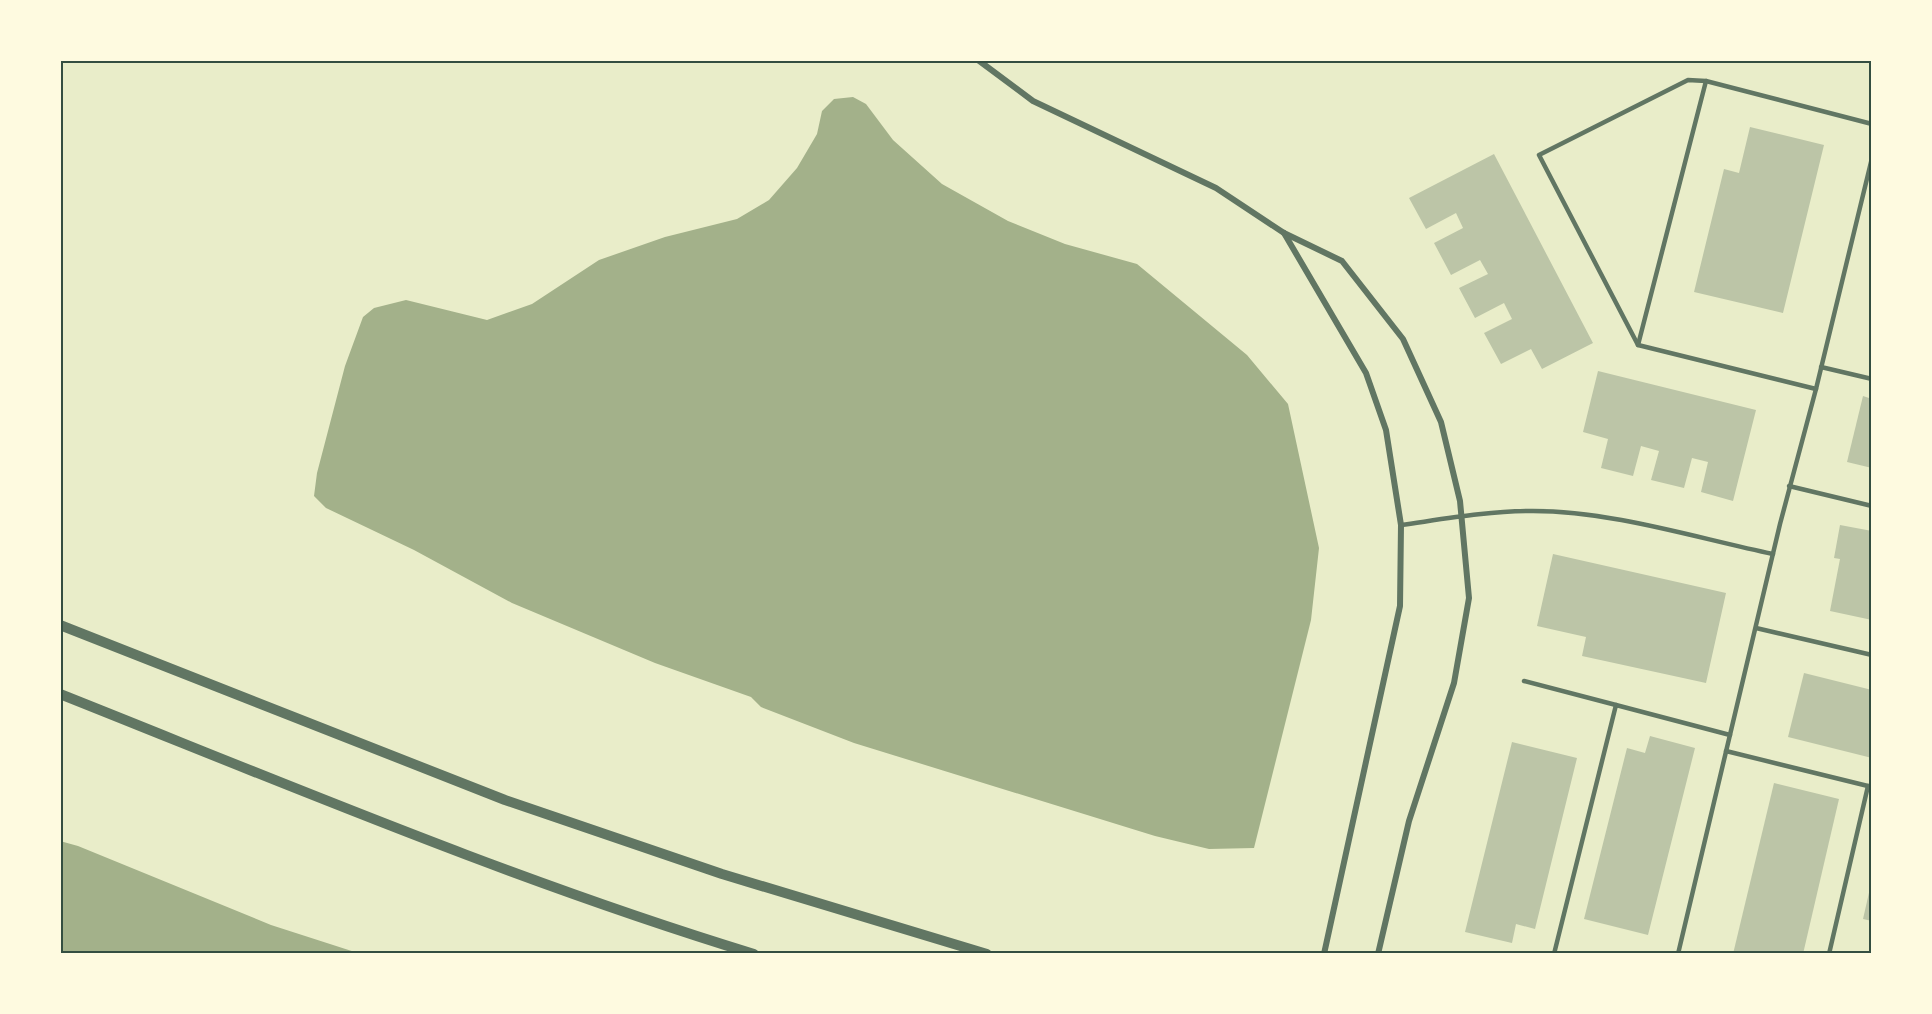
<svg xmlns="http://www.w3.org/2000/svg" width="1932" height="1014" font-family="'IBM Plex Sans',sans-serif">
<style>
.water{fill:#a3b18a}
.building{fill:#bcc5a7}
.lines{fill:none;stroke-linecap:round;stroke-linejoin:round}
.service{stroke:#617663;stroke-width:4.5}
.minor{stroke:#617663;stroke-width:6}
.tertiary{stroke:#617663;stroke-width:10}
.neatline{fill:none;stroke:#344e41;stroke-width:2}
</style>
<rect width="100%" height="100%" fill="#e9edc9"/>
<g class="water">
<path d="M853,97L866,104L893,140L942,184L1008,221L1065,244L1137,264L1247,355L1288,404L1319,548L1311,620L1254,848L1209,849L1155,836L854,743L761,707L751,697L655,663L512,603L414,550L326,508L314,496L317,473L345,366L363,317L374,308L406,300L487,320L532,304L599,260L665,237L737,219L769,200L797,168L817,134L822,111L834,99Z"/>
<path d="M60,841L78,846L271,925L361,954H60Z"/>
</g>
<g class="building">
<path d="M1750,127L1824,145L1783,313L1694,292L1724,169L1739,173Z"/>
<path d="M1494,154L1593,343L1542,369L1531,349L1501,364L1484,333L1512,319L1504,303L1475,318L1459,288L1488,274L1480,260L1451,275L1434,243L1463,228L1456,213L1426,229L1409,198Z"/>
<path d="M1598,371L1756,410L1733,501L1701,492L1708,462L1692,458L1684,488L1651,480L1659,451L1641,446L1633,476L1601,468L1608,439L1583,432Z"/>
<path d="M1863,396L1872,399V468L1847,462Z"/>
<path d="M1840,525L1872,531V620L1830,611L1840,559L1834,558Z"/>
<path d="M1553,554L1726,593L1706,683L1582,656L1586,637L1537,626Z"/>
<path d="M1804,673L1872,690V758L1788,737Z"/>
<path d="M1650,736L1695,748L1648,935L1584,919L1627,748L1645,753Z"/>
<path d="M1512,742L1577,758L1535,929L1516,924L1512,943L1465,932Z"/>
<path d="M1774,783L1839,799L1803,954H1733Z"/>
<path d="M1871,884H1872V921L1863,919Z"/>
</g>
<g class="lines">
<g class="service">
<path d="M1638,345L1706,81"/>
<path d="M1821,367L1872,379"/>
<path d="M1816,389L1638,345L1539,155L1688,80L1706,81L1872,124"/>
<path d="M1789,486L1872,506"/>
<path d="M1401,525C1444,519 1489,511 1533,511C1612,511 1696,538 1773,554"/>
<path d="M1756,628L1872,655"/>
<path d="M1524,681L1616,705"/>
<path d="M1726,751L1872,787"/>
<path d="M1554,954L1616,705L1730,735"/>
<path d="M1678,954L1780,524L1816,389L1872,158"/>
<path d="M1829,954L1868,786"/>
</g>
<g class="minor">
<path d="M978,60L1033,101L1216,188L1284,233L1342,261L1403,339L1441,422L1460,501L1469,598L1454,683L1409,821L1378,954"/>
<path d="M1284,233L1366,373L1386,430L1401,525L1400,606L1324,954"/>
</g>
<g class="tertiary">
<path d="M60,625L505,800L722,874L987,954"/>
<path d="M60,694C289,785 518,882 754,954"/>
</g>
</g>
<rect width="1932" height="1014" fill="none" stroke="#fefae0" stroke-width="123"/>
<rect x="62" y="62" width="1808" height="890" class="neatline"/>
</svg>
